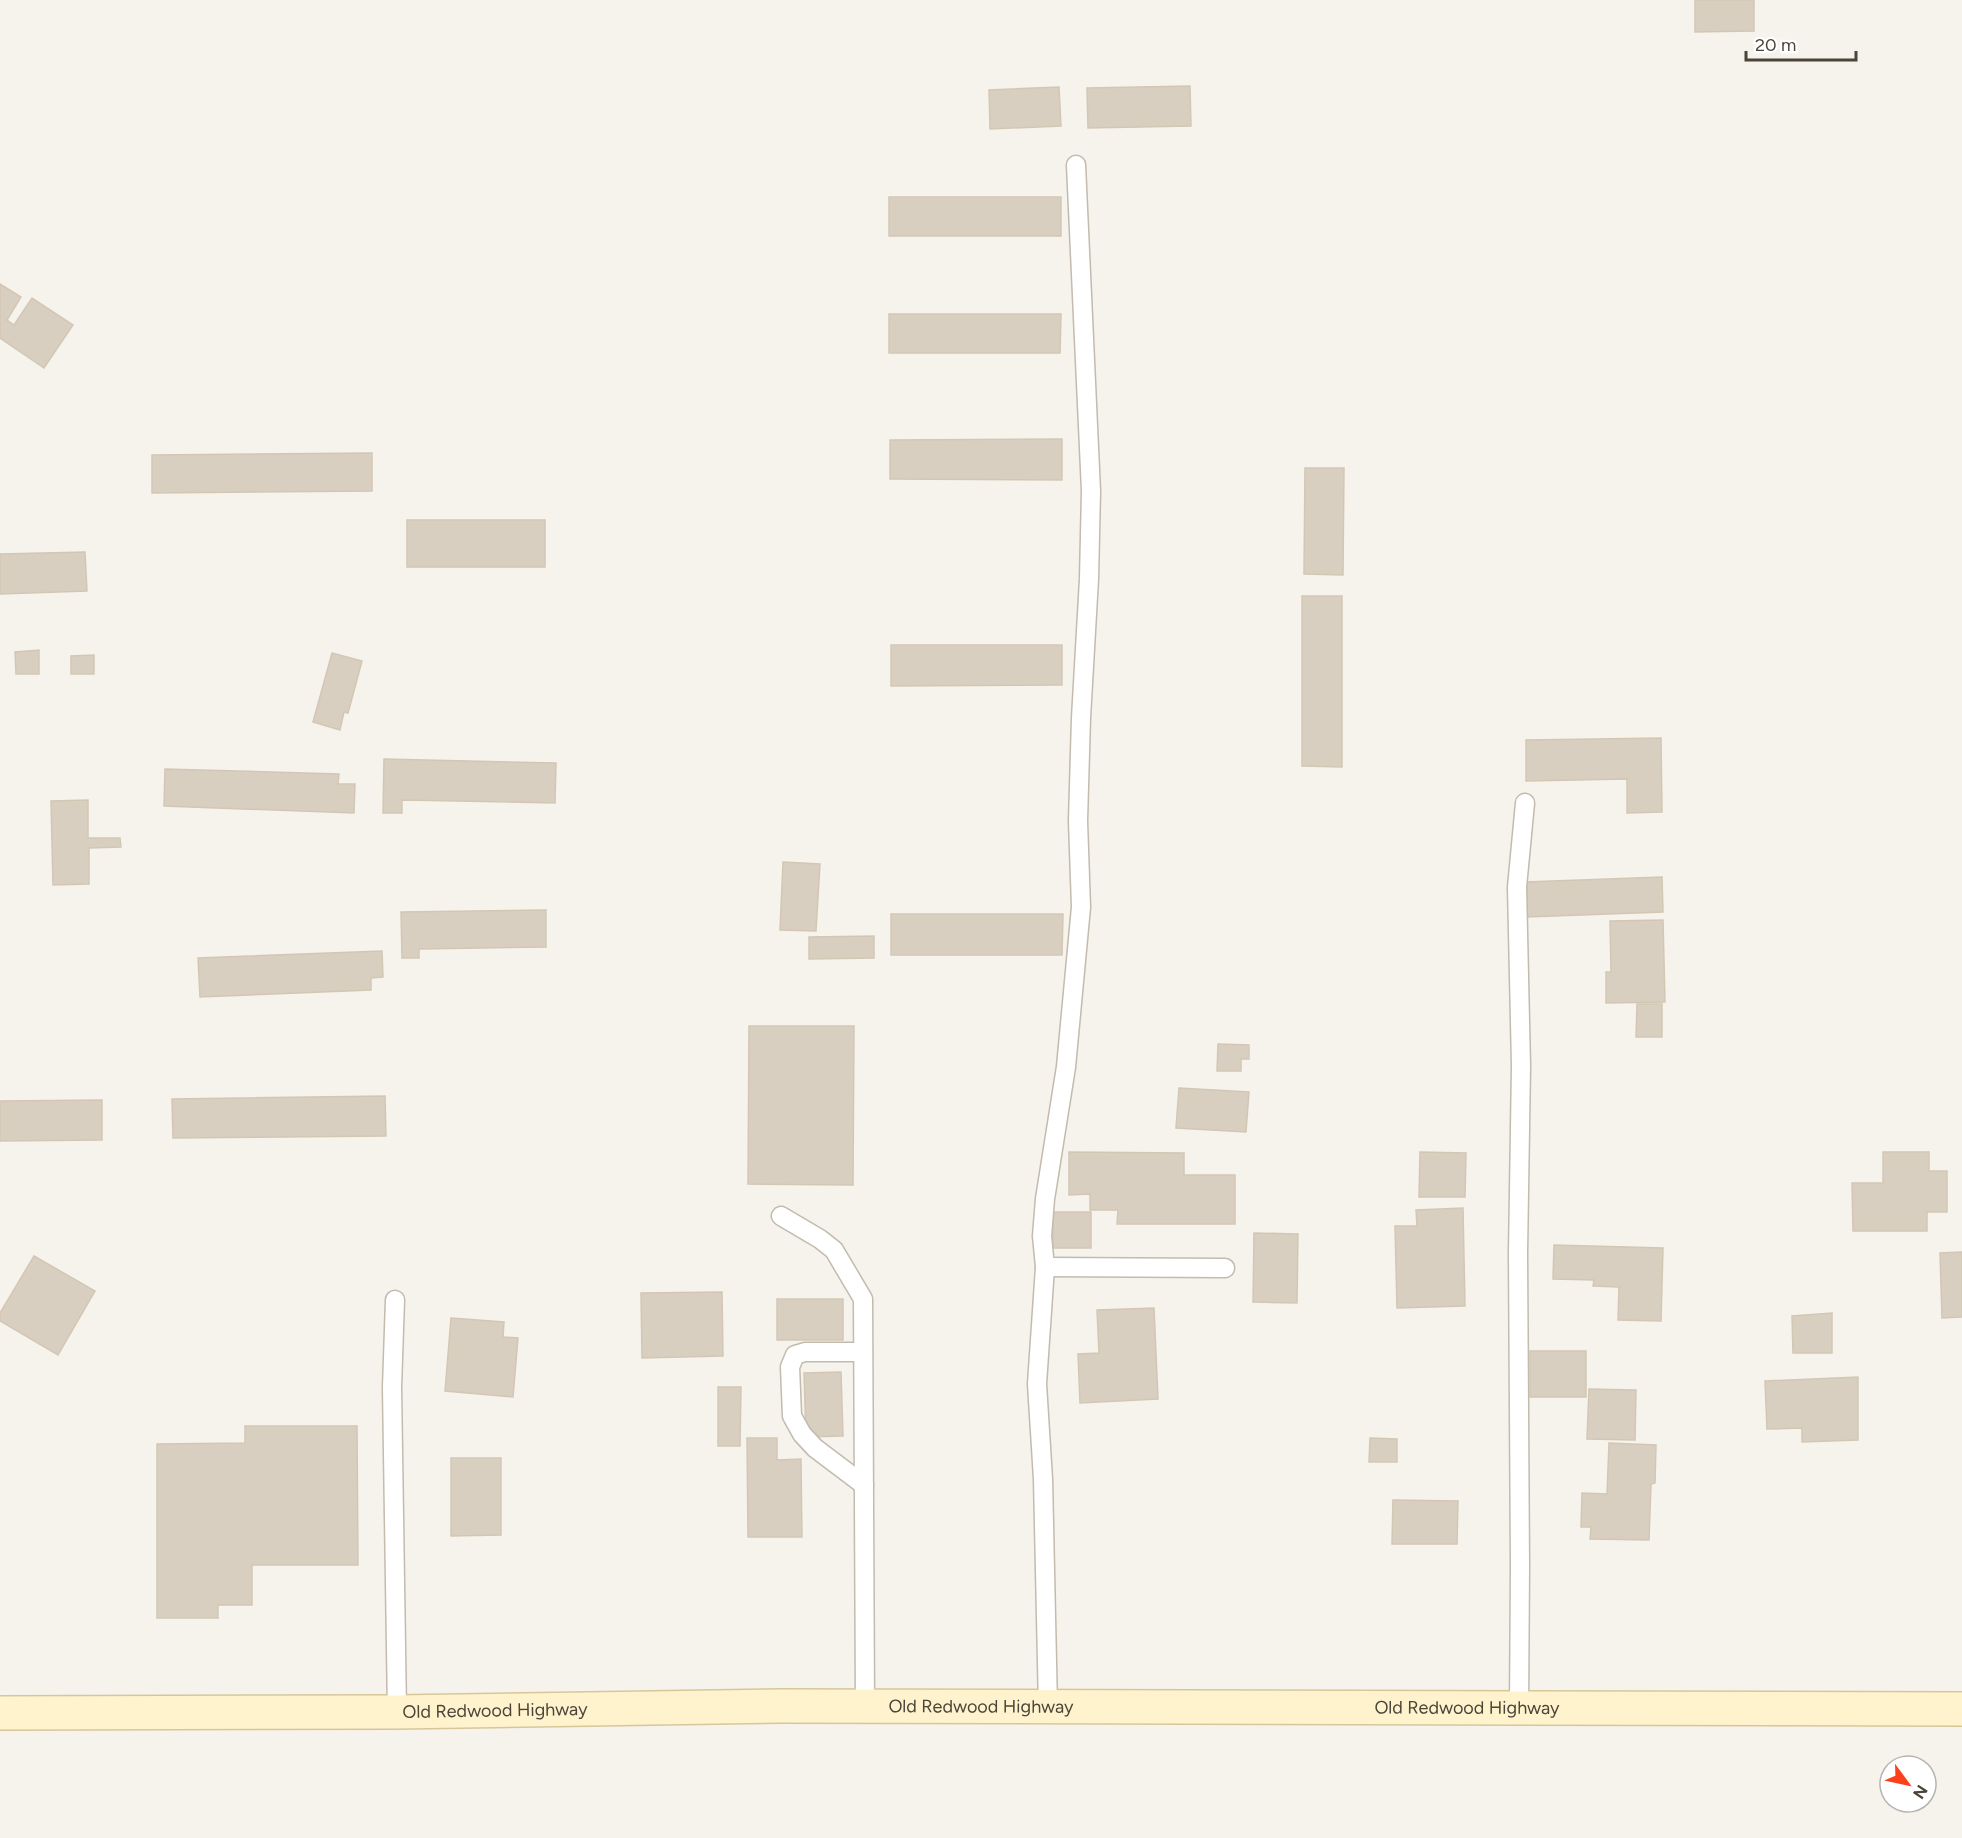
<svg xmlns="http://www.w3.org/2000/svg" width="1962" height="1838" font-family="Figtree,sans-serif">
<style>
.building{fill:#d8cfc1;stroke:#d3c7b4;stroke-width:1.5}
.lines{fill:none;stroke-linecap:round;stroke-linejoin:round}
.service-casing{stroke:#c2bbae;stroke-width:21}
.secondary-casing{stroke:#d6c79b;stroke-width:36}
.service{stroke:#fff;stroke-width:18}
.secondary{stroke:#fff3cd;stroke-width:33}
.labels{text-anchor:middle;stroke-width:4.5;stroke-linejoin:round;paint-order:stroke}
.street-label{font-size:18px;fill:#4b4439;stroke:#fff}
</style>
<rect width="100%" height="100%" fill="#f6f3ec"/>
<g class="building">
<path d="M1695,0H1754V31L1695,32Z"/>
<path d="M1190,86L1191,126L1088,128L1087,88Z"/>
<path d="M1059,87L1061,126L990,129L989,90Z"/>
<rect x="889" y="197" width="172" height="39"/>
<path d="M0,284L21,297L7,320L14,325L32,298L73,325L44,368L0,338Z"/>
<path d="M889,314H1061L1060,353H889Z"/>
<path d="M1062,439V480L890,479V440Z"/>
<path d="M372,453V491L152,493V455Z"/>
<path d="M1305,468H1344L1343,575L1304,574Z"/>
<rect x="407" y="520" width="138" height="47"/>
<path d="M85,552L87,591L0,594V554Z"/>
<path d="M1302,596H1342V767L1302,766Z"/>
<path d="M891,645H1062V685L891,686Z"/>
<path d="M39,650V674H16L15,652Z"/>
<path d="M332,653L362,661L348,713L344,712L340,730L313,722Z"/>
<path d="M94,655V674H71V656Z"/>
<path d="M1661,738L1662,812L1627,813V779L1526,781V740Z"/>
<path d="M384,759L556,763L555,803L402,800V813H383Z"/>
<path d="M165,769L339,774L338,784H355L354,813L164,806Z"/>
<path d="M88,800V838H120L121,847L89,848V884L53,885L51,801Z"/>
<path d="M783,862L820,864L816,931L780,930Z"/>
<path d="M1662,877L1663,912L1527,917L1525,882Z"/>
<path d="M546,910V947L419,949V958H402L401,912Z"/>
<path d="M891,914H1063L1062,955H891Z"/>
<path d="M1663,920L1665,1002L1606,1003V972H1611L1610,921Z"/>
<path d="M874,936V958L809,959V937Z"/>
<path d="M382,951L383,977L371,978V990L200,997L198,958Z"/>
<path d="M1637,1004H1662V1037H1636Z"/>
<path d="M749,1026H854L853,1185L748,1184Z"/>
<path d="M1218,1044L1249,1045V1059H1241V1071H1217Z"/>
<path d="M1179,1088L1249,1092L1246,1132L1176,1128Z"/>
<path d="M385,1096L386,1136L173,1138L172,1099Z"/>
<path d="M102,1100V1140L0,1141V1101Z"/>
<path d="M1069,1152L1184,1153V1175H1235V1224H1117L1118,1210H1090V1194L1069,1195Z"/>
<path d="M1420,1152L1466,1153L1465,1197H1419Z"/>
<path d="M1883,1152H1929V1171H1947V1212H1927V1231H1853L1852,1183H1883Z"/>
<path d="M1463,1208L1465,1306L1397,1308L1395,1226H1417L1416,1210Z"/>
<rect x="1053" y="1212" width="38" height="36"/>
<path d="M1254,1233L1298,1234L1297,1303L1253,1302Z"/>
<path d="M1554,1245L1663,1248L1661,1321L1618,1320L1619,1287L1593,1286L1594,1280L1553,1279Z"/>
<path d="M1962,1252V1317L1942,1318L1940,1253Z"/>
<path d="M34,1256L95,1291L58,1355L0,1321V1313Z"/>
<path d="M722,1292L723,1356L642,1358L641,1293Z"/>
<rect x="777" y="1299" width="66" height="41"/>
<path d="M1154,1308L1158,1399L1080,1403L1078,1354L1099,1353L1097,1310Z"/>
<path d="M1832,1313V1353H1793L1792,1316Z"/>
<path d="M451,1318L504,1322L503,1337L518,1338L513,1397L445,1391Z"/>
<rect x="1530" y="1351" width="56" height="46"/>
<path d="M841,1372L843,1436L806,1437L804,1373Z"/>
<path d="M1858,1377V1440L1802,1442V1428L1767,1429L1765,1381Z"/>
<path d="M718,1387H741L740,1446H718Z"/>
<path d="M1589,1389L1636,1390L1635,1440L1587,1439Z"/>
<path d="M245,1426H357L358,1565H252V1605H218V1618H157V1444L245,1443Z"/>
<path d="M747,1438H777V1460L801,1459L802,1537H748Z"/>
<path d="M1370,1438L1397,1439V1462H1369Z"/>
<path d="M1609,1443L1656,1445L1655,1483L1651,1484L1649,1540L1590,1539L1591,1527H1581L1582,1493L1607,1494Z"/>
<path d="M451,1458H501V1535L451,1536Z"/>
<path d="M1393,1500L1458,1501L1457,1544H1392Z"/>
</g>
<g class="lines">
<g class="service-casing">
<g id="service">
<path d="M781,1216L820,1239L834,1250L863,1299L865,1706"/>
<path d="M1045,1267L1225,1268"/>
<path d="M395,1300L392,1387L397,1712"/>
<path d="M863,1352H805L795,1355L790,1367L792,1416L802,1434L815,1448L864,1485"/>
<path d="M1048,1708L1043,1479L1037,1384L1045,1267L1042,1236L1045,1199L1066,1067L1081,907L1078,821L1081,718L1089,579L1091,491L1076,165"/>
<path d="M1519,1709L1520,1567L1518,1253L1521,1066L1517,887L1525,803"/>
</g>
</g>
<g class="secondary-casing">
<g id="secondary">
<path id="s1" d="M0,1713L397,1712L780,1706L1962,1709"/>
</g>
</g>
<use href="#service" class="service"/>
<use href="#secondary" class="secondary"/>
</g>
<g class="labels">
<g class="street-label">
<text dy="6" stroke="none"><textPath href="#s1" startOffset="981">Old Redwood Highway</textPath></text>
<text dy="6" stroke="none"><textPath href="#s1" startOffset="1467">Old Redwood Highway</textPath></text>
<text dy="6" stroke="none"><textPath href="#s1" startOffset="495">Old Redwood Highway</textPath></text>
</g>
</g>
<g transform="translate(1908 1784) rotate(123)"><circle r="28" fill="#ffffff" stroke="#b7b4b0" stroke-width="1.5"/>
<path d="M0-4.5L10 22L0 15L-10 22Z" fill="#fc3f1d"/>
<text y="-9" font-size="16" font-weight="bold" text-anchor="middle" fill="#4b4439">N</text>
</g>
<path d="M1746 51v9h110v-9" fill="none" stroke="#4b4439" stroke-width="3"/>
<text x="1755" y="51" font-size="18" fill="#4b4439" stroke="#ffffff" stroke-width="4.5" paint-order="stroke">20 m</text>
</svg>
